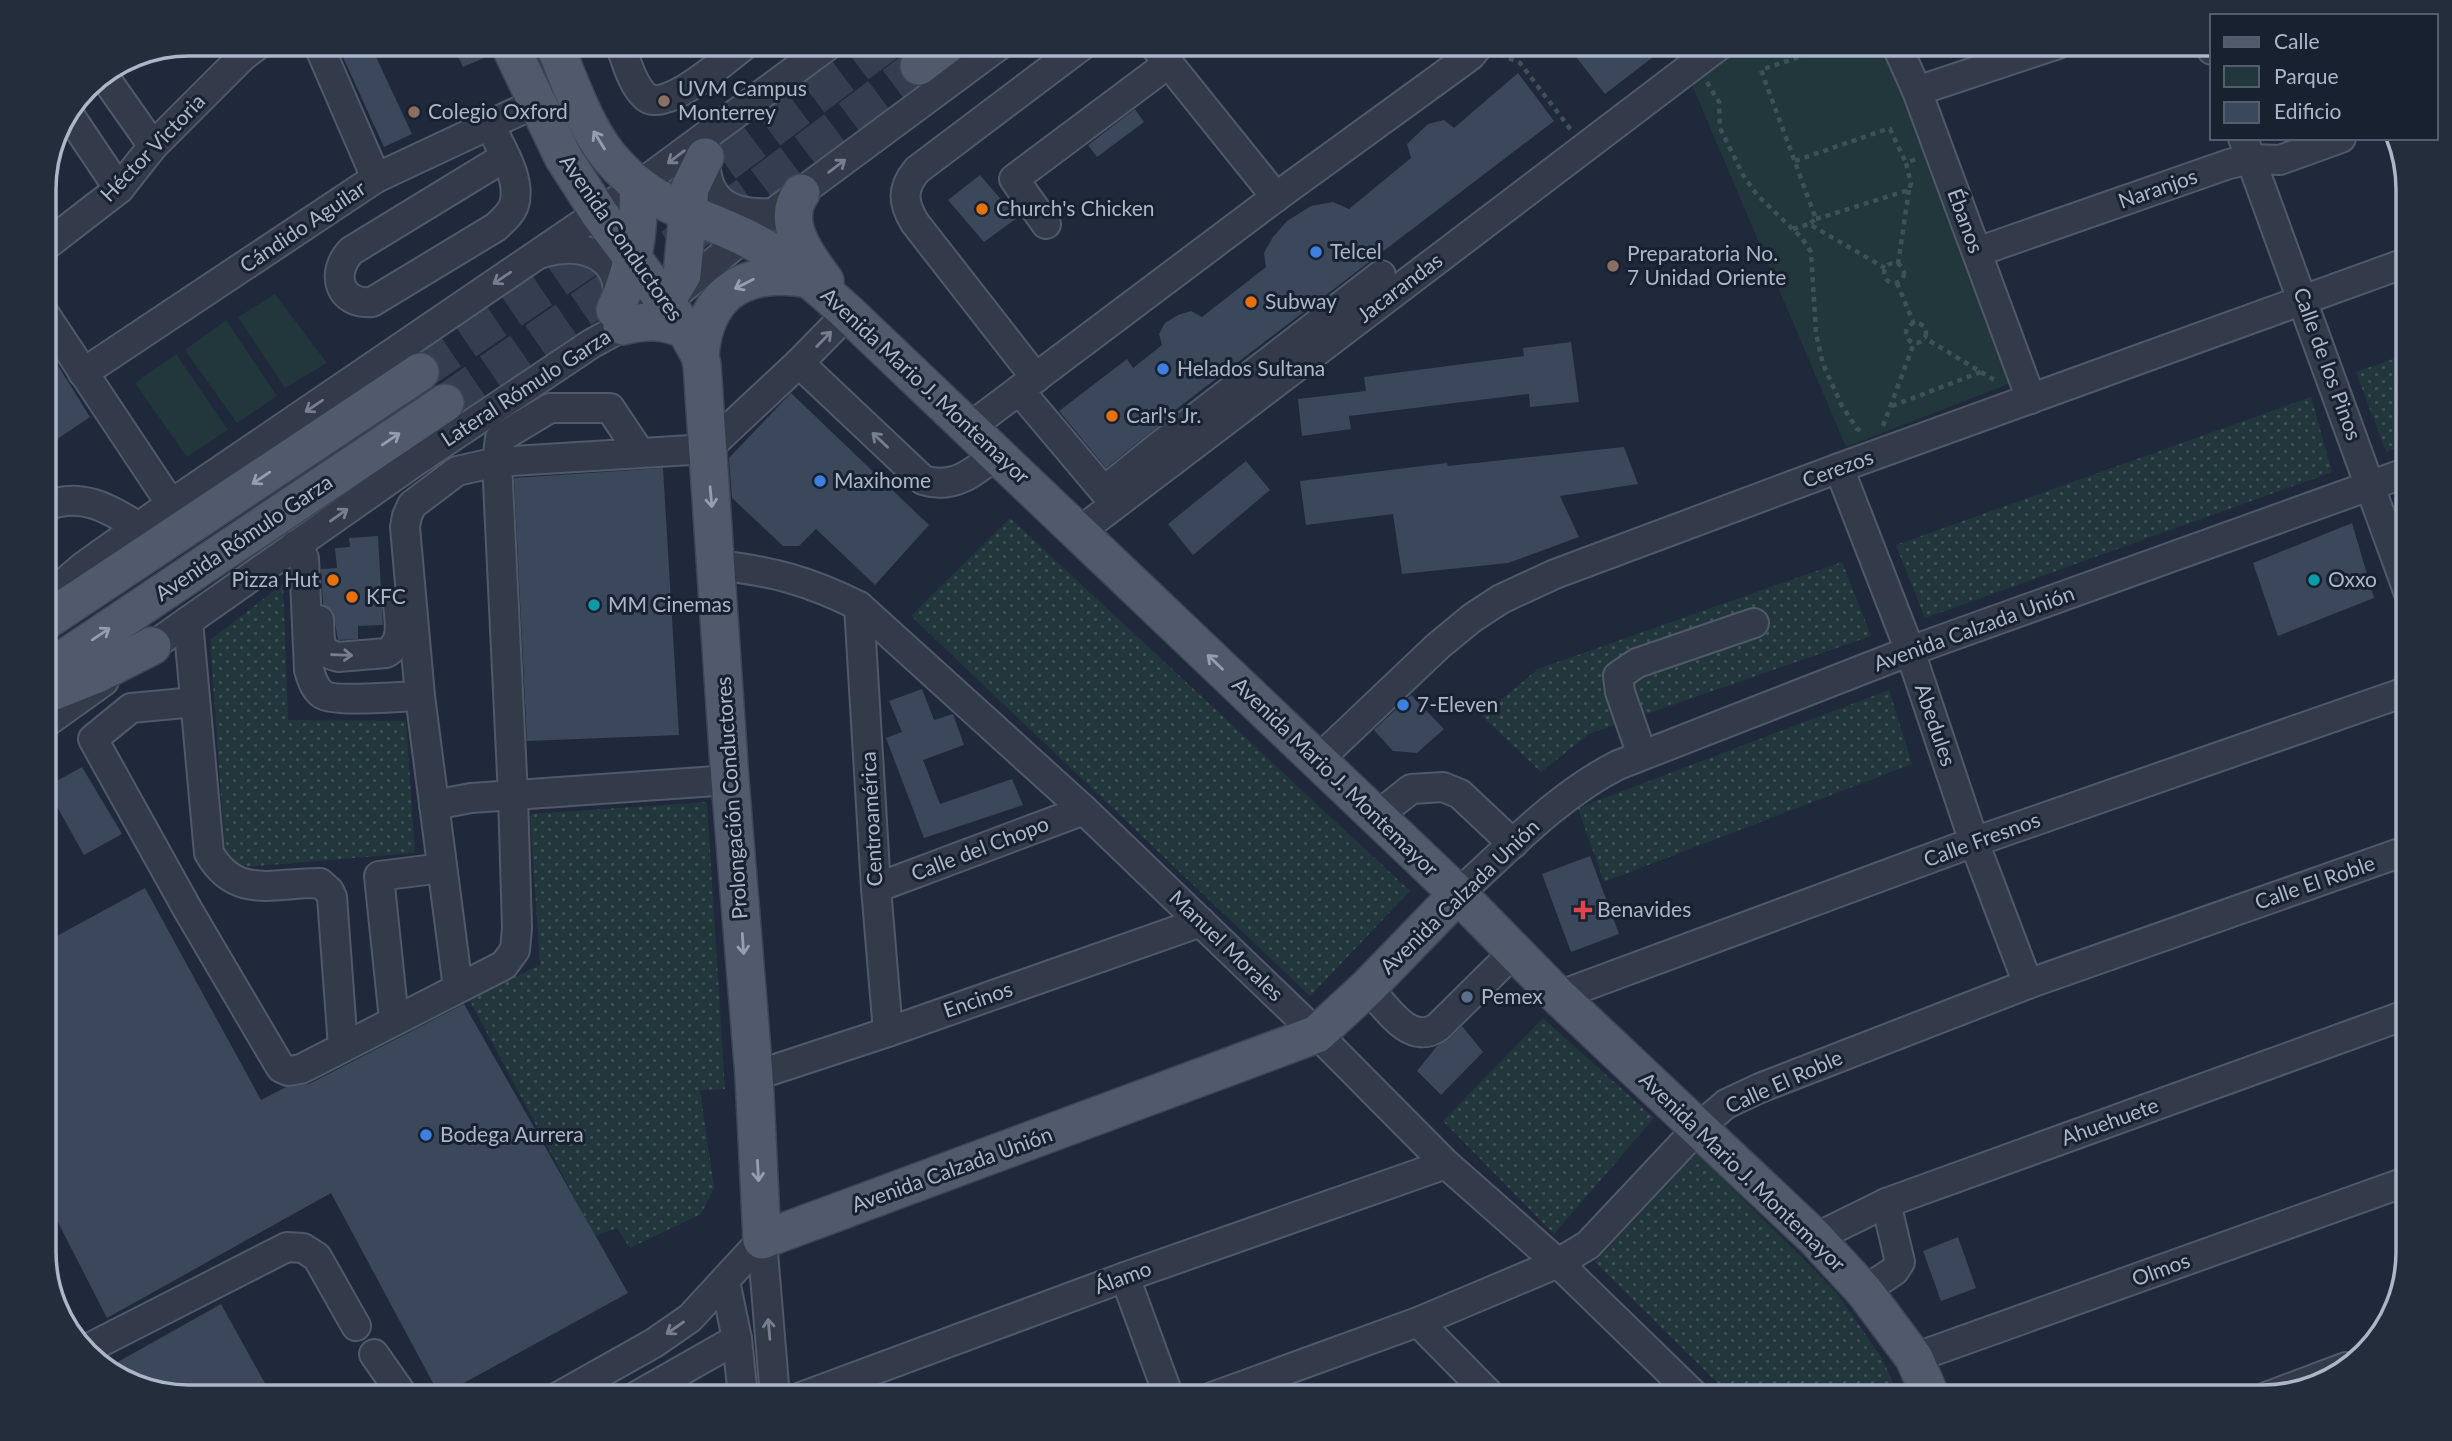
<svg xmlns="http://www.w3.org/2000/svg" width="2452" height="1441" font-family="Lato,sans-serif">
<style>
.grass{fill:url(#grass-dots)}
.park{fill:#21373c}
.building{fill:#3b475b}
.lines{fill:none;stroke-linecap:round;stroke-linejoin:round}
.major-tunnel{stroke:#343e50;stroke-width:37;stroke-dasharray:37 18;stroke-linecap:butt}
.minor-casing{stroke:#505969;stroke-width:32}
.major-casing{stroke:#3c4555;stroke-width:40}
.path{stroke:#3c5356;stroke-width:4.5;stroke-dasharray:5 5;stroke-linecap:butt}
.minor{stroke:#333b4b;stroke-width:28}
.major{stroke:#515a6c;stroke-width:37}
.oneway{stroke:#969fb1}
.oneway2{stroke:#767f90}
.education-dot{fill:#8d6e63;stroke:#182130;stroke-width:2.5}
.food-dot{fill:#e8710a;stroke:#182130;stroke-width:2.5}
.shop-dot{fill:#3f7fe0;stroke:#182130;stroke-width:2.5}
.culture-dot{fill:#0f9aa8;stroke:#182130;stroke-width:2.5}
.health-dot{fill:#e0444e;stroke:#182130;stroke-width:2.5}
.service-dot{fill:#5c6f8a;stroke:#182130;stroke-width:2.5}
.labels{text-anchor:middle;stroke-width:6;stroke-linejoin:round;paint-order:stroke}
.poi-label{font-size:21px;fill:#adb6c8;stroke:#182130;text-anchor:start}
.street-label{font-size:21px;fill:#adb6c8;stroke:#182130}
.rim{fill:none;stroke:#adb6c8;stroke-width:3.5}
</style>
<defs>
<pattern id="grass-dots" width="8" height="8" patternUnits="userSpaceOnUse" patternTransform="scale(1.75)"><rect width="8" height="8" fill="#21373c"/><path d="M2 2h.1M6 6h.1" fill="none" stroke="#3f5257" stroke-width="1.8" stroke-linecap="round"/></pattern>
</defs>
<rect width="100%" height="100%" fill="#1f293b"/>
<g class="grass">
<path d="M2408,354V444L2386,452L2356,372Z"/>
<path d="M2311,397L2332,472L1925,618L1896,545Z"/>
<path d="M1010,518L1410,891L1310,996L911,616Z"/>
<path d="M1842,562L1871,636L1589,734L1541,772L1482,716L1538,669Z"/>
<path d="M283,584L288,720L406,721L415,853L246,867L236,864L225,850L210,640Z"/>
<path d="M1889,690L1912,764L1604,882L1578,808Z"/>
<path d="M707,802L725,1089L700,1090L714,1188L701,1214L630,1248L617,1228L595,1236L469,999L540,965L530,814Z"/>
<path d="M1543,1018L1654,1118L1554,1234L1443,1121Z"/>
<path d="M1697,1153L1837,1293L1881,1357L1900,1397H1732L1595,1262Z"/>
</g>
<g class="park">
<path d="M1745,44H1887L2009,384L1846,447L1692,85Z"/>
<path d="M275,294L327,363L285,388L238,317Z"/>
<path d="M226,320L277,396L237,423L185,350Z"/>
<path d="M176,354L228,430L187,457L135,383Z"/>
</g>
<g class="building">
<path d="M337,44H370L412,134L384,147Z"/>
<path d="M452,44H488L491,55L463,67Z"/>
<path d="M1566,44H1670L1605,94Z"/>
<path d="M1518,73L1554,121L1170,414L1171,416L1106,468L1059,411L1127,359L1133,368L1162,345L1159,334L1165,323L1178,315L1191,311L1202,317L1266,267L1264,253L1273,237L1287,221L1311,206L1333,202L1349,209L1411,158L1407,144L1428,124L1444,120L1454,128Z"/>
<path d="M1135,109L1144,122L1097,157L1088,145Z"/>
<path d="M980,175L1017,218L984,242L948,200Z"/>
<path d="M1571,342L1579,402L1530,407L1529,394L1349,416L1351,429L1302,436L1298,399L1366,391L1364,377L1524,356L1523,348Z"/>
<path d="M44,343L90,417L44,448Z"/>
<path d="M791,393L929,525L875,585L816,529L799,546H783L732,498L729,458Z"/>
<path d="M1624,447L1638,484L1560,496L1579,537L1508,563L1402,574L1393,514L1306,525L1300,481L1447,463L1448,466Z"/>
<path d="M1246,461L1270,490L1193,555L1168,524Z"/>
<path d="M663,468L679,735L527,741L514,478Z"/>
<path d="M2352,523L2374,598L2278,636L2253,563Z"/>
<path d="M378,536L383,625L358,626V639L338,640L333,612L323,604L321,569L337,568L335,548L350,547L349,538Z"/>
<path d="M922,689L934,720L953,714L964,745L923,760L940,804L1012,779L1023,805L924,838L886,738L902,732L889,701Z"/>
<path d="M1411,695L1444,729L1417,753L1393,751L1374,730Z"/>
<path d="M82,767L122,834L84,855L50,794L53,783Z"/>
<path d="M1590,856L1619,934L1571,952L1542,874Z"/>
<path d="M145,888L261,1100L286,1087L309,1084L464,1004L628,1293L440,1396L331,1193L107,1318L44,1195V943Z"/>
<path d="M1462,1026L1483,1052L1441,1095L1417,1071L1437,1046L1449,1039Z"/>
<path d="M1958,1237L1976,1288L1941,1301L1923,1251Z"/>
<path d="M221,1304L267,1387L247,1397H189L116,1378L107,1368Z"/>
</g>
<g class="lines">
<g class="major-tunnel">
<path d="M680,195L726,163L885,44"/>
<path d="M420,372L621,236"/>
<path d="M445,403L749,194L919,66"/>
</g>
<g class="minor-casing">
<g id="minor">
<path d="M318,44L376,178"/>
<path d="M620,44C626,60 632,85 646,97C666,114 728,57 746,44"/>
<path d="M1153,44L1276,197"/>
<path d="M1896,44L1917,91L2031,399"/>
<path d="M2210,44L2212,50"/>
<path d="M103,75L153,146"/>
<path d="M1917,91L2058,44"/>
<path d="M68,113L119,189"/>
<path d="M490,125C500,147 522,179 514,205C511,214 502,221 496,227L372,302C339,305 330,273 351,251L505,157"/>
<path d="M2243,138L2408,591"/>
<path d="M706,152C702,200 729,216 773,213"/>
<path d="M1046,224L1014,179L1169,63"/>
<path d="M44,247L119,189L153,146L243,56L259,44"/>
<path d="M1977,252L2229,164L2251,159L2280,160L2341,138"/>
<path d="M542,253C581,240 625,256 617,304"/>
<path d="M44,313L171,504"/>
<path d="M799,363L923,480C953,490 975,472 996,454"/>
<path d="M83,373L376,178L536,103"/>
<path d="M1036,378L915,223C903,203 901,189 917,170L1084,44"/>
<path d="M1019,390L1104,491L1162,444L1381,275"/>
<path d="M970,427L1276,197L1470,56L1480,44"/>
<path d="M1839,468L1910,651L1974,842L2028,984"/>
<path d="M44,507C80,491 108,508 139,527"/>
<path d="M1079,532L1721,44"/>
<path d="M295,545L304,558L309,670C312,679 314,688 322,694C334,703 402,696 420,696L405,527L407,516L412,505L457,471L497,462L500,438L550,408H610L640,453"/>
<path d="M716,565C772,571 809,581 859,606L1084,810L1317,1034L1446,1164L1558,1263L1696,1397"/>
<path d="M859,606L876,888L888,1032"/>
<path d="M44,607L56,590L84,566L171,504L638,186L830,44"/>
<path d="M319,620C320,639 317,652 338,657L386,653C404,644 400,622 398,605"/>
<path d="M188,621L209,853C236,901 276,882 320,883L329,891L332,897L343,1047"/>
<path d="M137,657L416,461L591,344L665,303L773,213L1001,44"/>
<path d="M420,696L458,988"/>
<path d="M195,702L131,708L93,739L188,910L281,1068L288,1071L301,1069L504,965L515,950L517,928L513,796L497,462L707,449L799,363L848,313"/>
<path d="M44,724L104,681"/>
<path d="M1642,755L1620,692L1618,676L1637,663L1754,623"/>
<path d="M1318,760L1438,646L1472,618L1501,599L1555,574L1839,468L2408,262"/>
<path d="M434,805L471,798L730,780"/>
<path d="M1377,816L1411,789L1443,787L1460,794L1513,844"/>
<path d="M876,888L1084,810"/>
<path d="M1458,894C1509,848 1557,796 1618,765L1910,651L2408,472"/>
<path d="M1368,987C1385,1006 1410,1047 1438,1027L1514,952"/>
<path d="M1558,996L1974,842L2408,691"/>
<path d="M394,1020L379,876L442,868"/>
<path d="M754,1076L888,1032L1201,922"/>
<path d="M1815,1238L1886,1203L2408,1014"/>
<path d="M762,1240L775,1397"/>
<path d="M1125,1277L1169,1397"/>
<path d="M725,1281L737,1339L743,1397"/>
<path d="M1864,1291L1894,1271L1900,1262L1886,1203"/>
<path d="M1418,1322L1492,1397"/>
<path d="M87,1349L287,1247L303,1248L317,1257L356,1326"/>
<path d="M374,1354L404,1397"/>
<path d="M1914,1358L2408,1181"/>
<path d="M558,1397L654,1343L690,1318L762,1240"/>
<path d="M635,1397L737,1339"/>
<path d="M801,1397L1125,1277L1446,1164"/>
<path d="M1212,1397L1418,1322L1558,1263L1588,1245L1697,1129L1726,1104L1760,1088L2028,984L2408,850"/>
<path d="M2266,1397L2346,1367"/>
</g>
</g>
<g class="major-casing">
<g id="major">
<path d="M509,44L563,157L599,213L686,330L700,356L702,365L730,780L754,1076L762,1240L1317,1034L1368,987L1458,894"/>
<path d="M554,44C570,81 583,123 608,155C648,205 690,211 744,237C784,256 815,283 848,313L1458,894L1558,996L1815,1238L1864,1291L1914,1358L1931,1397"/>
<path d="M919,66L948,44"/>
<path d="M801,193C780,222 807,257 825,281"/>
<path d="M665,303L682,275L690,188L705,157"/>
<path d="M615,310C634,270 640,230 638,186"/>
<path d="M622,326C646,320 663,320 686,330"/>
<path d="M700,356C705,289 749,268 810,279"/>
<path d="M44,622L420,372"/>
<path d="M44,672L445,403"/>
<path d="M44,695L99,673L152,646"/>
</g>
</g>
<g class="path">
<path d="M1836,44L1761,70L1816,219L1809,224L1885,268"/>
<path d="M1500,54L1520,63L1571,130"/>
<path d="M1707,82L1719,102L1720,128L1743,175L1757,195L1801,237L1811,252L1816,333L1823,364L1841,404L1857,429L1865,432"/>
<path d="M1795,161L1887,129H1890L1906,163"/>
<path d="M1816,219L1909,190L1911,183L1906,163L1916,159"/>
<path d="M1793,229L1809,224"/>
<circle cx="1894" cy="273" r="10"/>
<path d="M1898,264L1909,190"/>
<path d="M1897,283L1914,324"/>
<circle cx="1916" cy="333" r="10"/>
<path d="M1981,372L1998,382"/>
<path d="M1892,406L1981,372L1925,338"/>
<path d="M1883,426L1914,343"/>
</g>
<use href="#minor" class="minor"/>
<use href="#major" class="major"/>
</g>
<defs><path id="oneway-shaft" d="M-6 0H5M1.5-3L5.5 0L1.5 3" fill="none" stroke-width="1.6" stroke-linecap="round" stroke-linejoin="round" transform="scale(1.75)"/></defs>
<g class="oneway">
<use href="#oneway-shaft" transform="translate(599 140) rotate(-122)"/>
<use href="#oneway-shaft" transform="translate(744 284) rotate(153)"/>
<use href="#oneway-shaft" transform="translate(391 439) rotate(-34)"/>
<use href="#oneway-shaft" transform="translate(261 478) rotate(146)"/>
<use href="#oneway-shaft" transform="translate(711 497) rotate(85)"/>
<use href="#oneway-shaft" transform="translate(101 634) rotate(-34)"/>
<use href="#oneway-shaft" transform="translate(1215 662) rotate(-136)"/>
<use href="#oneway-shaft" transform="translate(743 944) rotate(86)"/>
<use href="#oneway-shaft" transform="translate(758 1171) rotate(87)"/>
</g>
<g class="oneway2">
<use href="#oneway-shaft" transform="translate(676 157) rotate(143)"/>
<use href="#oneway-shaft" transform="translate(837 166) rotate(-37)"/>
<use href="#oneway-shaft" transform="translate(502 278) rotate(146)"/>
<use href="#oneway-shaft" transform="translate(824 339) rotate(-46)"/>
<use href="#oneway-shaft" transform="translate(314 406) rotate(146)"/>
<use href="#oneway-shaft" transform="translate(880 440) rotate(-137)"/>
<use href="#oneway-shaft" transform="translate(339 515) rotate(-35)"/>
<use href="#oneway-shaft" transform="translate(342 655) rotate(2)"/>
<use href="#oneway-shaft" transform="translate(675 1328) rotate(145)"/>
<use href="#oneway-shaft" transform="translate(769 1329) rotate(-95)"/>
</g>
<g class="education-dot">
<circle cx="664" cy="101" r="7"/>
<circle cx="414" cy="112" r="7"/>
<circle cx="1613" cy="266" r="7"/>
</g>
<g class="food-dot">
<circle cx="982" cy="209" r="7"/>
<circle cx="1251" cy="302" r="7"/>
<circle cx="1112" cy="416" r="7"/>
<circle cx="333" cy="580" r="7"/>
<circle cx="352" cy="597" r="7"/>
</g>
<g class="shop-dot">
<circle cx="1316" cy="252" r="7"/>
<circle cx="1163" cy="369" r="7"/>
<circle cx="820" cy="481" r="7"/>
<circle cx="1403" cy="705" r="7"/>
<circle cx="426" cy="1135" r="7"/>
</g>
<g class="culture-dot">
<circle cx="2314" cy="580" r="7"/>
<circle cx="594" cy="605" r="7"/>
</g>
<path class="health-dot" d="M1579.5 899.5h7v7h7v7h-7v7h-7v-7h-7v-7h7z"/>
<circle class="service-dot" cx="1467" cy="997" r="7"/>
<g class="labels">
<g class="poi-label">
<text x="678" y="96">UVM Campus<tspan x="678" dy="24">Monterrey</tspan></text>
<text x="428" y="119">Colegio Oxford</text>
<text x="996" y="216">Church's Chicken</text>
<text x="1330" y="259">Telcel</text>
<text x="1627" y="261">Preparatoria No.<tspan x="1627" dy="24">7 Unidad Oriente</tspan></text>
<text x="1265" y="309">Subway</text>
<text x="1177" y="376">Helados Sultana</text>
<text x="1126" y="423">Carl's Jr.</text>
<text x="834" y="488">Maxihome</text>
<text x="319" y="587" text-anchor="end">Pizza Hut</text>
<text x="2328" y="587">Oxxo</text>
<text x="366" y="604">KFC</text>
<text x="608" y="612">MM Cinemas</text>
<text x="1417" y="712">7-Eleven</text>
<text x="1597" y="917">Benavides</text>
<text x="1481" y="1004">Pemex</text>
<text x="440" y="1142">Bodega Aurrera</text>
</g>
<g class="street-label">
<text transform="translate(153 148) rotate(-46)" y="7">Héctor Victoria</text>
<text transform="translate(2158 189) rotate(-19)" y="7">Naranjos</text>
<text transform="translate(1965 221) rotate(70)" y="7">Ébanos</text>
<text transform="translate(303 227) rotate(-34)" y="7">Cándido Aguilar</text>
<text transform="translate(621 238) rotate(55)" y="7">Avenida Conductores</text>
<text transform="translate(1400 288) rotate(-37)" y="7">Jacarandas</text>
<text transform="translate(2327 364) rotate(70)" y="7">Calle de los Pinos</text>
<text transform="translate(925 386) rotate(43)" y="7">Avenida Mario J. Montemayor</text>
<text transform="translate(526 388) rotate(-33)" y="7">Lateral Rómulo Garza</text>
<text transform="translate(1838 469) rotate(-20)" y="7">Cerezos</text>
<text transform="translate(244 538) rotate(-34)" y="7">Avenida Rómulo Garza</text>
<text transform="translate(1974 629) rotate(-20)" y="7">Avenida Calzada Unión</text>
<text transform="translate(1935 725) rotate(71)" y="7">Abedules</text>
<text transform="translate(1335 777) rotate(44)" y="7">Avenida Mario J. Montemayor</text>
<text transform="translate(732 798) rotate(-94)" y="7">Prolongación Conductores</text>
<text transform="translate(872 819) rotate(-93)" y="7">Centroamérica</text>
<text transform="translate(1982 840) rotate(-20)" y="7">Calle Fresnos</text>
<text transform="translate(980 849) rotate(-21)" y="7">Calle del Chopo</text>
<text transform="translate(2315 883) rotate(-19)" y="7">Calle El Roble</text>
<text transform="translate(1460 897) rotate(-44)" y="7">Avenida Calzada Unión</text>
<text transform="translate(1226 946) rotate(44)" y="7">Manuel Morales</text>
<text transform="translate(978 1000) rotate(-19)" y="7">Encinos</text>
<text transform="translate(1784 1082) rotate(-24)" y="7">Calle El Roble</text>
<text transform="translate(2110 1122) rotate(-20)" y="7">Ahuehuete</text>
<text transform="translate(952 1170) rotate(-20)" y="7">Avenida Calzada Unión</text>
<text transform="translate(1742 1172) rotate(44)" y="7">Avenida Mario J. Montemayor</text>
<text transform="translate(2161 1270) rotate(-20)" y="7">Olmos</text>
<text transform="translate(1123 1278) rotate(-20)" y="7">Álamo</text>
</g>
</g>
<path d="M0 0H2452V1441H0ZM189 56H2263A133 133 0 0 1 2396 189V1252A133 133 0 0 1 2263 1385H189A133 133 0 0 1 56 1252V189A133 133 0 0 1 189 56Z" fill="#242d3c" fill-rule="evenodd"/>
<path class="rim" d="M189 56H2263A133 133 0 0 1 2396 189V1252A133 133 0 0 1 2263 1385H189A133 133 0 0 1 56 1252V189A133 133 0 0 1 189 56Z"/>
<rect x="2210" y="14" width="228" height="126" fill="#182130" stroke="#545d6d" stroke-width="2"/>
<rect x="2224" y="37" width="35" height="10" fill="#515a6c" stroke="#545d6d" stroke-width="2"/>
<text x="2274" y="49" font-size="21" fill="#adb6c8">Calle</text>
<rect x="2224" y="66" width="35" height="21" fill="#21373c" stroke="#545d6d" stroke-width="2"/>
<text x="2274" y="84" font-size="21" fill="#adb6c8">Parque</text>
<rect x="2224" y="102" width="35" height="21" fill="#3b475b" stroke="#545d6d" stroke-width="2"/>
<text x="2274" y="119" font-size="21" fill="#adb6c8">Edificio</text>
</svg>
